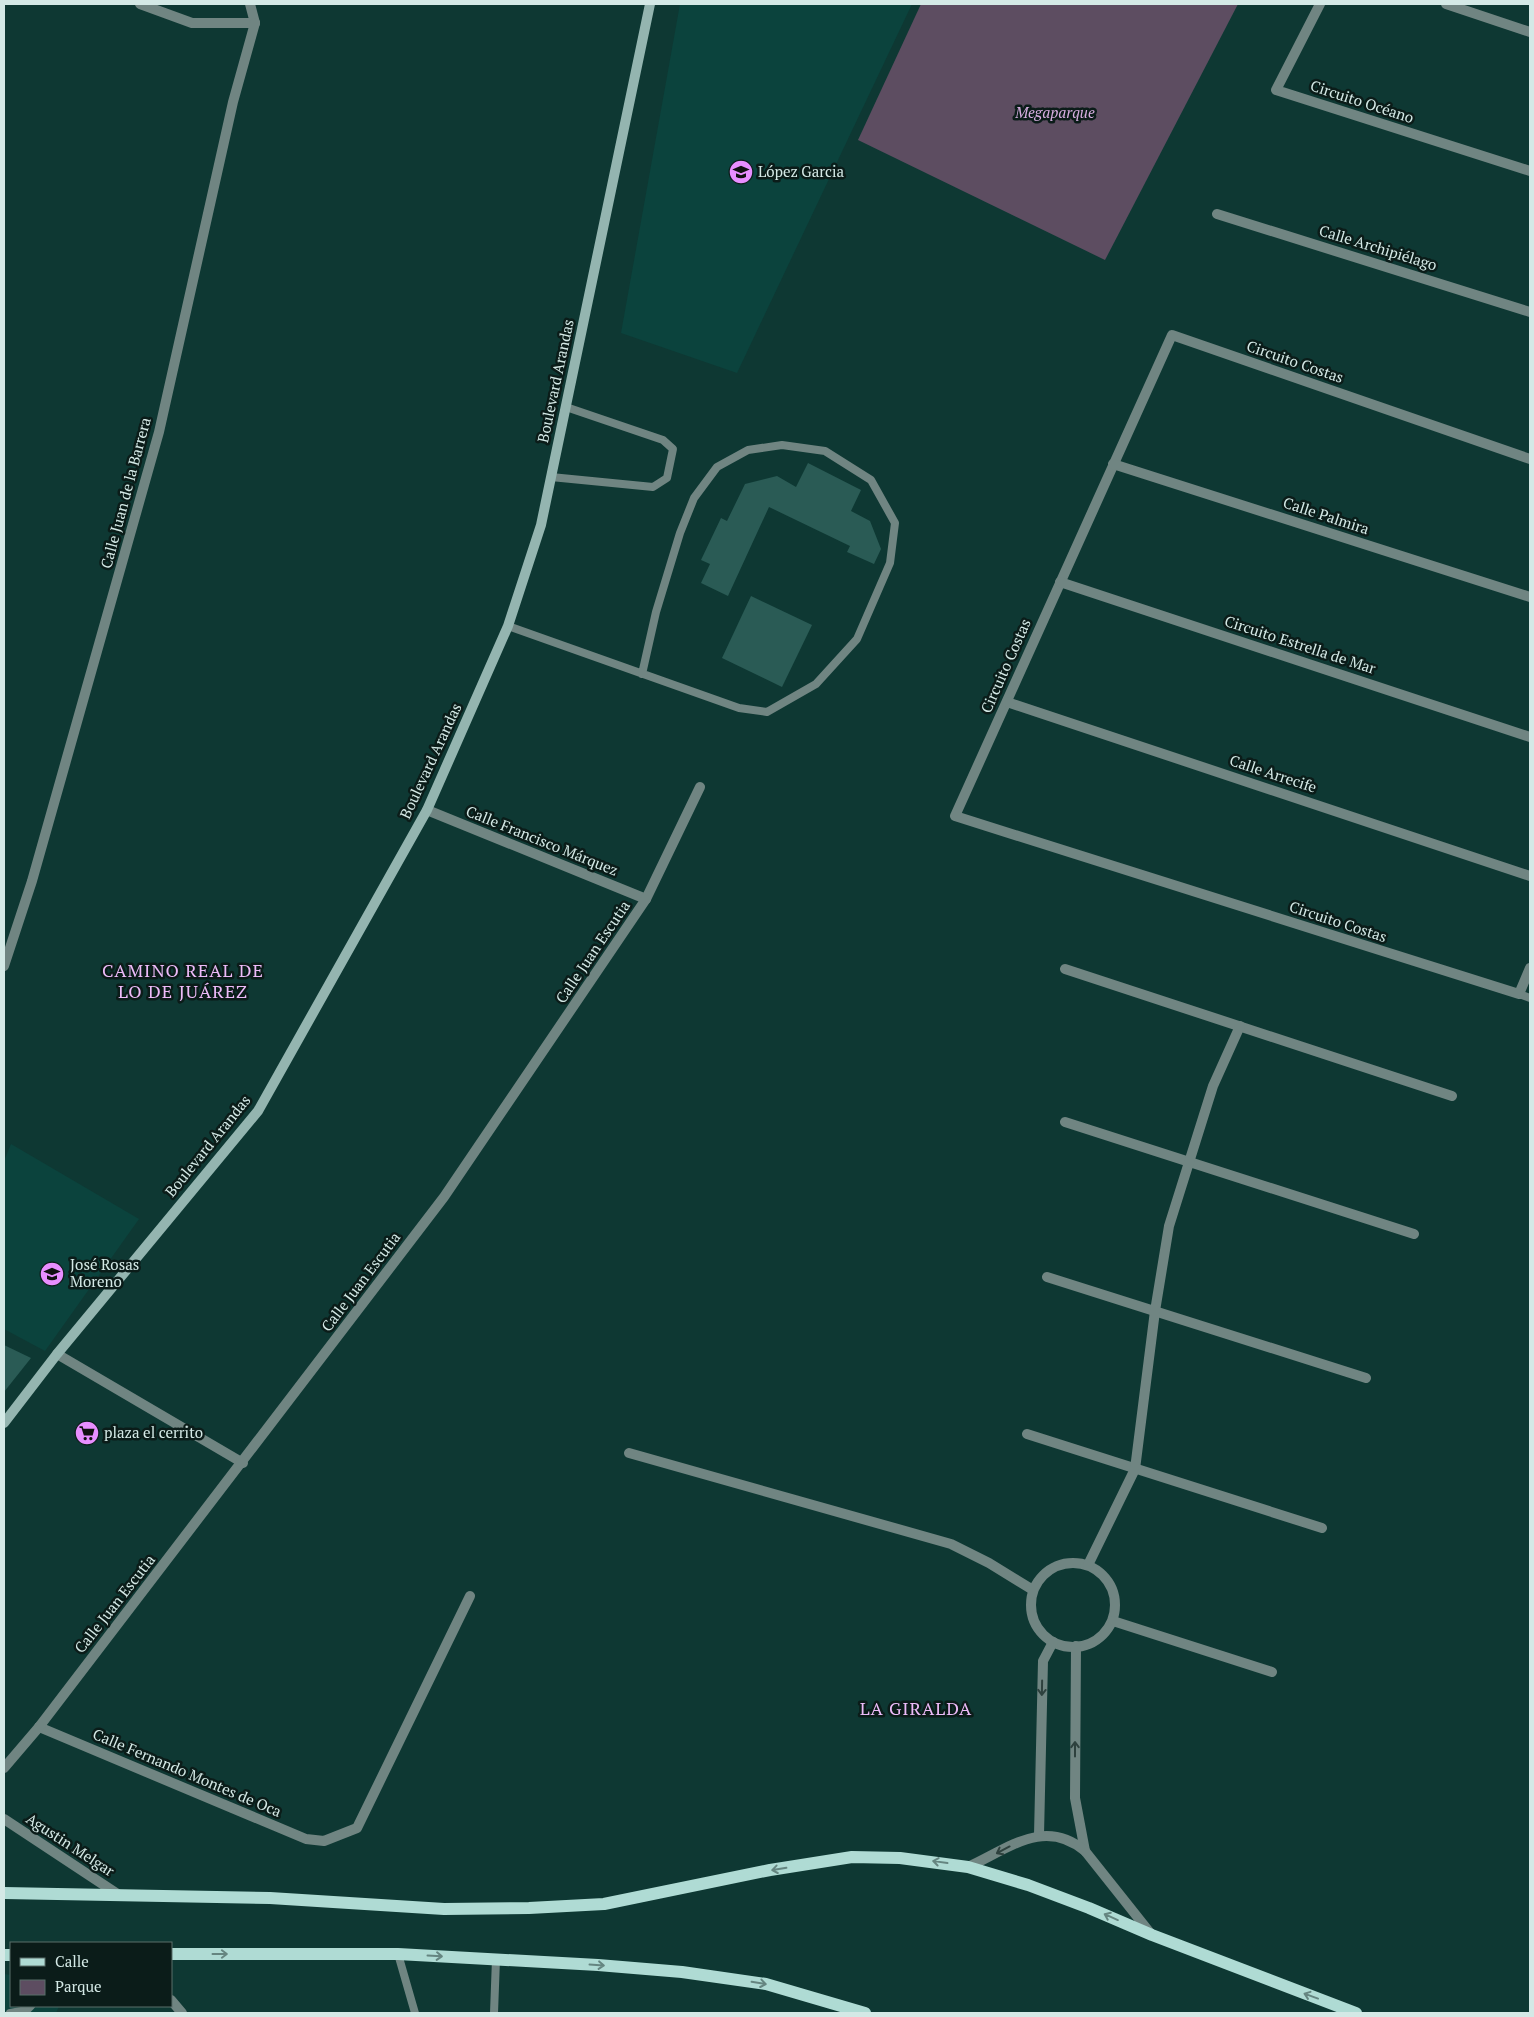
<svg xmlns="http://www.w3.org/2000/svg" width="1534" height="2017" font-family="'PT Serif',serif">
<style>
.built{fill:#0b433d}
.green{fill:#5d4d61}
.building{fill:#2a5b55}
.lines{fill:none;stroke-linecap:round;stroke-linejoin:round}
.lane{stroke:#708582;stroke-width:8}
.street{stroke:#708582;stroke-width:10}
.secondary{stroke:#94b5b0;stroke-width:10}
.primary{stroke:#afdbd4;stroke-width:12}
.oneway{stroke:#2e413e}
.oneway2{stroke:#658580}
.labels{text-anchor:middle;stroke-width:5;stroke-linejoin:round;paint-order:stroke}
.street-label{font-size:15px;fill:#d4e9e6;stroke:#0b1c19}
.park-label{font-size:15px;font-style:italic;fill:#d7aee1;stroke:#0b1c19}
.poi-label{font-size:15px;fill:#d4e9e6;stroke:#0b1c19;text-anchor:start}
.quarter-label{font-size:18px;letter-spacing:1px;fill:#edbbf9;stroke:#0b1c19}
</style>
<rect width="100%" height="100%" fill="#0e3833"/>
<g class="built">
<path d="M680,4H912L737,373L621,333Z"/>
<path d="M11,1144L139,1219L45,1351L4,1329V1161Z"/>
<path d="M4,1974L11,1975V2006H59L56,2013H4Z"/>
</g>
<path class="green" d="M921,4H1238L1105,260L858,140Z"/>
<g class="building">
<path d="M808,463L861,490L851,511L870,521L881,549L874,564L847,552L850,546L769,507L728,596L701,583L710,564L701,560L721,518L727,521L745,484L777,476L796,487Z"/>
<path d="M751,596L812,625L782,687L722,658Z"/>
<path d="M4,1345L31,1358L4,1392Z"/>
</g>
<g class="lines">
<g class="lane">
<path d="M551,477L653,487L667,478L673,449L663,440L566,407"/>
<path d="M508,626L739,708L767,712L816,684L857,639L890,563L895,523L871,480L825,451L782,445L748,450L717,467L694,498L680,533L656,612L642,674"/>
<path d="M1519,994L1530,998"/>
<path d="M398,1954L415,2013"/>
<path d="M10,2013L27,2010L31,2006"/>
<path d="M494,2013L496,1959"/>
</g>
<g class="street">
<path d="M140,4L192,23H255"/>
<path d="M250,4L255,23"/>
<path d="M1320,4L1276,90L1530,171"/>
<path d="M1446,4L1530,32"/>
<path d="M1217,214L1530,312"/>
<path d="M1530,459L1172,335L955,816L1519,994L1530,968"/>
<path d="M1113,464L1530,597"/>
<path d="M1060,582L1530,737"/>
<path d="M1007,702L1530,876"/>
<path d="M427,810L646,899"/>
<path d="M4,966L32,881L159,432L233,102L255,23"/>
<path d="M1065,969L1452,1096"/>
<path d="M1065,1122L1414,1234"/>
<path d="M1047,1277L1366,1378"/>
<path d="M57,1354L243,1463"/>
<path d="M1027,1434L1322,1528"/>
<path d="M629,1453L951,1544L989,1563L1033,1590"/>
<circle cx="1073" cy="1605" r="42"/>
<path d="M1088,1565L1135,1469L1155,1311L1169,1226L1213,1086L1240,1026"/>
<path d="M1113,1621L1272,1672"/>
<path d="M1076,1646L1075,1798L1085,1851"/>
<path d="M39,1727L306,1839L324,1841L357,1828L470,1596"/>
<path d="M4,1768L39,1727L444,1197L646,899L700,787"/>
<path d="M4,1819L119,1895"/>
<path d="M1039,1835L1043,1661L1053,1642"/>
<path d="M968,1867C1008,1849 1044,1817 1085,1851L1151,1934"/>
<path d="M171,2000L182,2013"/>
</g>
<path class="secondary" d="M4,1423L57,1354L258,1111L427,810L508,626L541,525L650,4"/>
<g class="primary">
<path d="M4,1893L270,1898L444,1909L529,1908L604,1904L770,1870L852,1857L900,1858L968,1867L1028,1885L1089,1908L1152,1935L1356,2013"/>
<path d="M171,1954H398L598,1965L682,1972L766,1984L865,2013"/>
<path d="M4,1955H11"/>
</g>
</g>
<defs><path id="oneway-shaft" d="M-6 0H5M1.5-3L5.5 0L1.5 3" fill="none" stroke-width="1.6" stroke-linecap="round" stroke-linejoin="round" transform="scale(1.25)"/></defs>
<g class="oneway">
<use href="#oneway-shaft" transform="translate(1042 1688) rotate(91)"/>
<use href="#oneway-shaft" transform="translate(1075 1749) rotate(-90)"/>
<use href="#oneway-shaft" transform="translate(1003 1850) rotate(152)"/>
</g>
<g class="oneway2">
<use href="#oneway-shaft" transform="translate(940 1862) rotate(-172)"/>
<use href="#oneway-shaft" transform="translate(779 1869) rotate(171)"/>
<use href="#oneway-shaft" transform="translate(1111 1917) rotate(-156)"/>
<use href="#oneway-shaft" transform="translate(220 1954)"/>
<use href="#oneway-shaft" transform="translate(435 1956) rotate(3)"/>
<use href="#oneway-shaft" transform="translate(597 1965) rotate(4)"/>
<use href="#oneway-shaft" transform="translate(759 1983) rotate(9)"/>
<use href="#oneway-shaft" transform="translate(1311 1996) rotate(-160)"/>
</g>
<defs>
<g id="school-disc" transform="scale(1.25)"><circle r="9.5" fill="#e88eff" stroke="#0b1c19"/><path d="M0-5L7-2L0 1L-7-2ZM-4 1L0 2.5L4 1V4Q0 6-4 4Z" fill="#111"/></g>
<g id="supermarket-disc" transform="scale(1.25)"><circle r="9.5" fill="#e88eff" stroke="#0b1c19"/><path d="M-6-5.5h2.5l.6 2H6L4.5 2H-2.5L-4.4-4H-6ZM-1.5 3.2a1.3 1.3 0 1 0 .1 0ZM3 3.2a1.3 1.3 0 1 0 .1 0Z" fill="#111"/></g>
</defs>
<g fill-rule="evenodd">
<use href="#school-disc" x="741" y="172"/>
<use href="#school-disc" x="52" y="1274"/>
<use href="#supermarket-disc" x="87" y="1433"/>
</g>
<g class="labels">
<g class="street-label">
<text transform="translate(1362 102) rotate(18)" y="5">Circuito Océano</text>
<text transform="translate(1378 248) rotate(17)" y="5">Calle Archipiélago</text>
<text transform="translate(1295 362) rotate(19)" y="5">Circuito Costas</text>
<text transform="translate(556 381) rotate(-78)" y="5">Boulevard Arandas</text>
<text transform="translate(126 493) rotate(-75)" y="5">Calle Juan de la Barrera</text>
<text transform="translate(1326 516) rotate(18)" y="5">Calle Palmira</text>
<text transform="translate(1300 645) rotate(18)" y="5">Circuito Estrella de Mar</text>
<text transform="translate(1006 666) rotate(-66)" y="5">Circuito Costas</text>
<text transform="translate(431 761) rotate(-65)" y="5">Boulevard Arandas</text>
<text transform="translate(1273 774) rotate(18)" y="5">Calle Arrecife</text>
<text transform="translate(542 841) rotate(22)" y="5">Calle Francisco Márquez</text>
<text transform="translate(1338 922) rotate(18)" y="5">Circuito Costas</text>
<text transform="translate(593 952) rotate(-56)" y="5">Calle Juan Escutia</text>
<text transform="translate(208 1146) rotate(-51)" y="5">Boulevard Arandas</text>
<text transform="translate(361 1282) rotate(-53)" y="5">Calle Juan Escutia</text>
<text transform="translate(115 1604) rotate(-52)" y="5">Calle Juan Escutia</text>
<text transform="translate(187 1773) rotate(23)" y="5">Calle Fernando Montes de Oca</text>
<text transform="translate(70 1845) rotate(33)" y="5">Agustin Melgar</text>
</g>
<g class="park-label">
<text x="1055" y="118">Megaparque</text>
</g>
<g class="poi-label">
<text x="758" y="177">López Garcia</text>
<text x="70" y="1270">José Rosas<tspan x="70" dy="17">Moreno</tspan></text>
<text x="104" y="1438">plaza el cerrito</text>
</g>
<g class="quarter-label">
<text x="183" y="977">CAMINO REAL DE<tspan x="183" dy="21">LO DE JUÁREZ</tspan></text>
<text x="916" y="1715">LA GIRALDA</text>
</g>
</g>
<rect width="1534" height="2017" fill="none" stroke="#d4e9e6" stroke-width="10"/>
<rect x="10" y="1942" width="162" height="65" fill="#0b1c19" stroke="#5b6e6b"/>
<rect x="20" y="1958" width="25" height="8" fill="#afdbd4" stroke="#5b6e6b"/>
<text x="55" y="1967" font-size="15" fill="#d4e9e6">Calle</text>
<rect x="20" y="1980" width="25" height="15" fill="#5d4d61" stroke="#5b6e6b"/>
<text x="55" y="1992" font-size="15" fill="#d4e9e6">Parque</text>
</svg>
